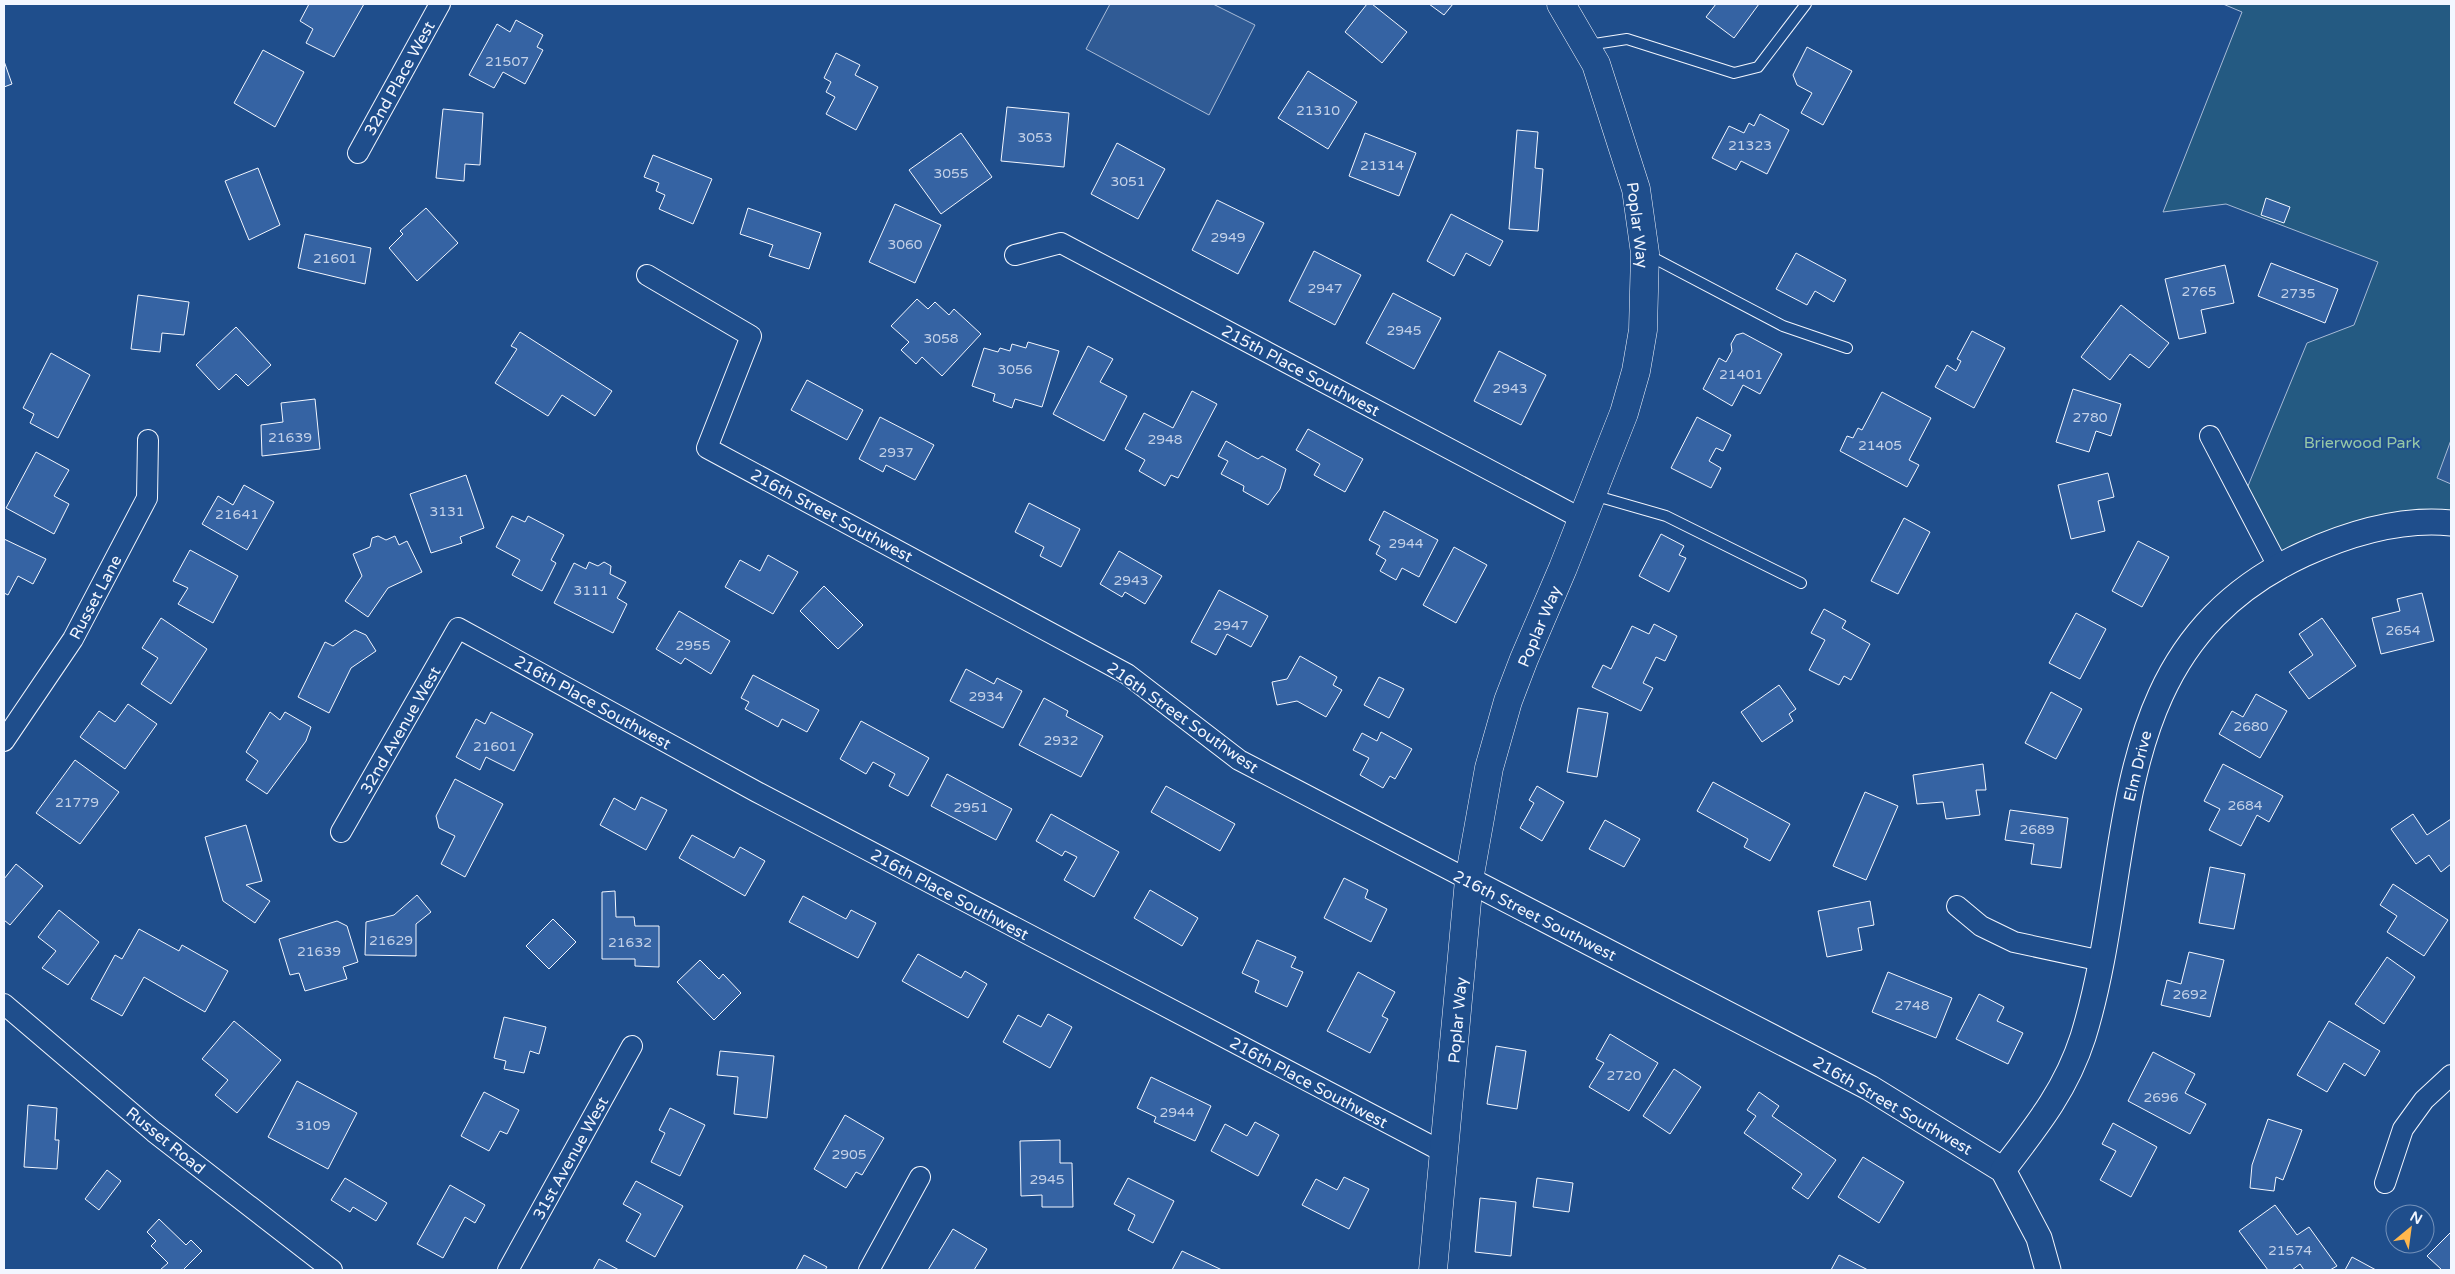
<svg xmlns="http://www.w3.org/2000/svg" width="2455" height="1274" font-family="'Varela Round',sans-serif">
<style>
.green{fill:#245a82;stroke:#a8bbd7}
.parking{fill:#305b95;stroke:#a8bbd7}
.building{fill:#3563a3;stroke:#f2f6ff}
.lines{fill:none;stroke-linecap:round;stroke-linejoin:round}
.service-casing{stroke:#f2f6ff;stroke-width:12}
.minor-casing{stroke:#f2f6ff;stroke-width:22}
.tertiary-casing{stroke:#f2f6ff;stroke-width:27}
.secondary-casing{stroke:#f2f6ff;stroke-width:29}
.service{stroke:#1f4e8c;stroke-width:10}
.minor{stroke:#1f4e8c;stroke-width:20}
.tertiary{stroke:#1f4e8c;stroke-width:25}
.secondary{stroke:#1f4e8c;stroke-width:28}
.labels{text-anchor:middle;stroke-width:4;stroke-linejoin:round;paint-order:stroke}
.number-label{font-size:14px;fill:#c3d1e8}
.street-label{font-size:16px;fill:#f2f6ff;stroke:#1f4e8c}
.park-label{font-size:16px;fill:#97c8a6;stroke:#1f4e8c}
</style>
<rect width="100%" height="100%" fill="#1f4e8c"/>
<path class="green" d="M2223,4H2451V524L2431,523L2278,566L2243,498L2307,343L2354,325L2378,262L2226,204L2163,212L2242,12Z"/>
<g class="parking">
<path d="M1110,4H1213L1255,25L1209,115L1086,49Z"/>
<path d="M2451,440V484L2437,478Z"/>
</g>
<g class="building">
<path d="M309,4H364L334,57L306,43L313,29L300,21Z"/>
<path d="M1367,4H1372L1407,32L1382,63L1345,32Z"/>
<path d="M1429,4H1453L1444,15Z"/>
<path d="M1716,4H1759L1734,38L1706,17Z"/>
<path d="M516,20L543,35L537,47L543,50L525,84L503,72L494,88L469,75L497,24L510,32Z"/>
<path d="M1807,47L1852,71L1823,125L1801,113L1812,93L1797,85L1793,75Z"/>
<path d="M263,50L304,72L275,127L234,103Z"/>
<path d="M836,53L860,65L855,75L878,87L856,130L826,114L835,97L826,92L831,82L824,78Z"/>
<path d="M4,61L12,84L4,87Z"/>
<path d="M1308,71L1357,102L1328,149L1278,118Z"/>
<path d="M1007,107L1069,113L1064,167L1001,161Z"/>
<path d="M443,109L483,113L480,165L465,164L464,181L436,178Z"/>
<path d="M1760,114L1789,130L1767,174L1741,161L1736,170L1712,158L1729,126L1744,133L1749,123L1754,126Z"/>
<path d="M1517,130L1538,132L1535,168L1543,169L1538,231L1509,229Z"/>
<path d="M961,133L992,177L941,214L909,170Z"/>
<path d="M1365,133L1416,153L1399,196L1349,176Z"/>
<path d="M1117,143L1165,169L1138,219L1091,194Z"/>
<path d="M653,155L712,179L693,224L659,209L665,195L656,191L659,183L644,177Z"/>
<path d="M258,168L280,225L249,240L225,181Z"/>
<path d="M2266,198L2290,207L2284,223L2261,215Z"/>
<path d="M1217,200L1264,223L1238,274L1192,250Z"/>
<path d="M895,204L941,225L915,283L869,262Z"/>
<path d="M426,208L458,243L417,281L389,248L403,234L400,231Z"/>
<path d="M748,208L821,233L809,269L769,256L773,245L740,234Z"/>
<path d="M1451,214L1503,241L1490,266L1466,253L1454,276L1427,261Z"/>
<path d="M305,234L371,248L365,284L298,268Z"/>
<path d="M1314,251L1361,275L1335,325L1289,301Z"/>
<path d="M1796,253L1846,280L1834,302L1815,291L1807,305L1776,289Z"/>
<path d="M2271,263L2338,289L2325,323L2258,296Z"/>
<path d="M2225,265L2234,303L2201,310L2206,333L2179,339L2165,279Z"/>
<path d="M1393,293L1441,318L1414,369L1366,343Z"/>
<path d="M138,295L189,302L184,335L162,333L160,352L131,349Z"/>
<path d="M917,299L928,309L935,302L949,315L954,309L981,334L942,376L922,357L916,364L901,350L909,342L891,326Z"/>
<path d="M2121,305L2169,343L2149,368L2130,354L2110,380L2081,357Z"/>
<path d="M236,327L271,365L248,386L236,374L219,390L196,365Z"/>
<path d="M1972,331L2005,348L1974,408L1935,387L1947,365L1956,371L1961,361L1957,359Z"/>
<path d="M520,332L612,391L595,416L562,395L548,416L495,383L517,349L511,346Z"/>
<path d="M1743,333L1782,354L1760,394L1743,385L1732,406L1703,389L1719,358L1726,362L1732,351L1731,344L1736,335Z"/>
<path d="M1028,342L1059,351L1042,407L1015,399L1012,408L993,401L995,394L972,386L984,348L998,352L1000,348L1010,351L1012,344L1026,348Z"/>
<path d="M1088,346L1113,359L1100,382L1127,396L1104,441L1053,414Z"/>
<path d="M1499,351L1546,375L1521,425L1474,401Z"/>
<path d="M51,353L90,375L58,438L30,423L34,414L23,408Z"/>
<path d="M807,380L863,410L847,440L791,410Z"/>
<path d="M2073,389L2121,404L2111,436L2096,431L2089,452L2056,442Z"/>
<path d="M1192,391L1217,404L1178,478L1171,475L1165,486L1139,471L1145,460L1125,449L1144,413L1173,428Z"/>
<path d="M1882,392L1931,418L1909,460L1919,465L1907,487L1840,451L1847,436L1853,438L1858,428L1862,430Z"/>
<path d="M315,399L320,449L262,456L261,425L283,422L281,403Z"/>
<path d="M880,417L934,445L915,480L886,465L883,472L859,459Z"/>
<path d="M1697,417L1731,435L1723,451L1716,448L1709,461L1721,468L1711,488L1671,468Z"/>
<path d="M1308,429L1363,459L1345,492L1314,475L1320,464L1296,450Z"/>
<path d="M1226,441L1258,459L1262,456L1286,469L1280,489L1268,505L1243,491L1244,486L1221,474L1228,461L1218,456Z"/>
<path d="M36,452L69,470L54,496L69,504L54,534L6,508Z"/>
<path d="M2108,473L2114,497L2098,501L2105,531L2071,539L2058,485Z"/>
<path d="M466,475L484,528L460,537L462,543L431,553L410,494Z"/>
<path d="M244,485L274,502L247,550L202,524L218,496L233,505Z"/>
<path d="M1029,503L1080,529L1061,567L1040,556L1044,547L1015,532Z"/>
<path d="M1384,511L1438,540L1419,577L1402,568L1396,580L1380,571L1386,560L1376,554L1380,546L1369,540Z"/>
<path d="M512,516L525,522L528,516L564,535L551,560L556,563L542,591L512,575L520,560L496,547Z"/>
<path d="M1904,518L1930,532L1898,594L1871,581Z"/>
<path d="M1661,534L1684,546L1679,555L1686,558L1669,592L1639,576Z"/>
<path d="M378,536L386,540L395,536L399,545L407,541L422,572L388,588L368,617L345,601L362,576L353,554L370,547L372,538Z"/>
<path d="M4,539L46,559L33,584L18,576L8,595L4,593Z"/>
<path d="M2138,541L2169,557L2142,607L2112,591Z"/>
<path d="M1454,547L1487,565L1456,623L1423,605Z"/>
<path d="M190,550L238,576L213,623L178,604L188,588L173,581Z"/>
<path d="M1119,551L1162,576L1145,604L1125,592L1122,597L1100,584Z"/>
<path d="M768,555L798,572L773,614L725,587L740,560L760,571Z"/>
<path d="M589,562L598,566L604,562L611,566L610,574L626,582L617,598L627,604L613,633L554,603L574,563L586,569Z"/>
<path d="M824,586L863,625L838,649L800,611Z"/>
<path d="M1219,590L1268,616L1251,647L1227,634L1216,655L1191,642Z"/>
<path d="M2422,593L2434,641L2381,654L2372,618L2400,611L2397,599Z"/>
<path d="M1824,609L1846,621L1842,628L1870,644L1851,680L1844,676L1839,685L1809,670L1825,640L1811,633Z"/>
<path d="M679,611L730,641L711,674L685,658L681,664L656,649Z"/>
<path d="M2076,613L2106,629L2080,679L2049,663Z"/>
<path d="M161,618L207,649L171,704L141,684L158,658L142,648Z"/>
<path d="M2322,618L2356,666L2309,699L2289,672L2313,655L2299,634Z"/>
<path d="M1654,624L1677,636L1665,661L1656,657L1643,683L1653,688L1641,711L1592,687L1603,665L1611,669L1632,626L1649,634Z"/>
<path d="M355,630L366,635L376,651L351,668L329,713L298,697L325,642L333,646Z"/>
<path d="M1300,656L1337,677L1333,685L1342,690L1326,717L1297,701L1277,705L1272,682L1287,679Z"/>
<path d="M966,669L994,684L997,678L1022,691L1003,728L950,701Z"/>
<path d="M753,675L819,710L807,732L782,719L778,727L745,709L749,702L741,698Z"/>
<path d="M1379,677L1404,689L1389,718L1364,705Z"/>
<path d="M1779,685L1796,709L1789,714L1793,721L1762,742L1741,712Z"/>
<path d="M2051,692L2082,709L2056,759L2025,743Z"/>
<path d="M2256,694L2287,711L2260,758L2219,734L2232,711L2243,717Z"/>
<path d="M1044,698L1068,711L1066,716L1103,736L1081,777L1019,745Z"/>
<path d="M128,704L157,724L125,769L80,737L99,711L115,722Z"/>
<path d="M1578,708L1608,713L1597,777L1567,772Z"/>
<path d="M270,712L280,720L285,712L311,727L306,741L267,794L246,780L258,761L246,752Z"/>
<path d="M491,712L533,734L514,771L486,757L480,770L456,757L476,719L485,724Z"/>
<path d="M861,721L929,758L908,796L889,786L895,774L873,762L866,774L840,759Z"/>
<path d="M1381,732L1412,749L1395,779L1390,776L1383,788L1360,775L1369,758L1353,750L1362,733L1377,741Z"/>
<path d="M75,760L119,792L80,844L36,813Z"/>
<path d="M1983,764L1986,790H1976L1980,815L1946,819L1943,802L1917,804L1913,775Z"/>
<path d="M2223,764L2283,796L2269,822L2257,815L2241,846L2209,830L2220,809L2204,801Z"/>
<path d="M947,774L1012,809L996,840L931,806Z"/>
<path d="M455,779L503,804L465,877L441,864L455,836L439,828L436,816Z"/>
<path d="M1713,782L1790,824L1770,861L1744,847L1748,839L1697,811Z"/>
<path d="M1166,786L1235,824L1220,851L1151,812Z"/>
<path d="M1537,786L1564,802L1542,841L1520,828L1534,803L1529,800Z"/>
<path d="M1865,792L1898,806L1866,880L1833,866Z"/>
<path d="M641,797L667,810L646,850L600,825L614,798L635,810Z"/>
<path d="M2010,810L2068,818L2061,868L2031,864L2034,844L2005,840Z"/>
<path d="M1051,814L1119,852L1094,897L1064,880L1077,857L1065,851L1062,856L1036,841Z"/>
<path d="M2413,814L2427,835L2451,819V864L2441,872L2429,855L2416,864L2391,829Z"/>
<path d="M1605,820L1640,839L1624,867L1589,849Z"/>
<path d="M246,825L262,881L246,885L270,901L255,923L223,901L205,837Z"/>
<path d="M692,835L734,858L740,847L765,861L745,896L679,858Z"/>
<path d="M16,864L43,886L10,925L4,920V879Z"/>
<path d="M2210,867L2245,874L2234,929L2199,923Z"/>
<path d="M1344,878L1368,890L1365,898L1387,909L1371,942L1324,918Z"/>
<path d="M2393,884L2448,920L2424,956L2387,932L2397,916L2380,905Z"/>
<path d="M1150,890L1198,918L1182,946L1134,918Z"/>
<path d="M615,891L616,917H634L635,926H659V967L635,966V959H602V892Z"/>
<path d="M417,895L431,912L416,924V956L365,955L366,922L394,915Z"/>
<path d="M803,896L846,919L851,910L876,923L858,958L789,922Z"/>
<path d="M1870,901L1874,925L1858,928L1862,950L1827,957L1818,911Z"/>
<path d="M59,910L99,942L68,985L42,968L56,951L38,937Z"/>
<path d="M553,919L576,942L549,969L526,946Z"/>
<path d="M337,921L347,926L358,962L343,967L347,979L305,991L299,973L290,975L279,939Z"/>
<path d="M139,929L179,951L182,945L228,971L205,1012L144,977L122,1016L91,999L115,955L122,959Z"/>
<path d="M1257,940L1296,957L1291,967L1303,972L1287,1007L1255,992L1259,981L1242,973Z"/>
<path d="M2189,952L2224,960L2210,1017L2161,1005L2167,980L2181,984Z"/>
<path d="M918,954L961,978L965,971L987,984L968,1018L902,981Z"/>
<path d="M2387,957L2415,977L2384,1024L2355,1004Z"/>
<path d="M700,960L719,979L723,974L741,993L714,1020L677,982Z"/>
<path d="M1358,972L1395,992L1382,1016L1388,1019L1370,1053L1327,1031Z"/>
<path d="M1888,972L1952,998L1936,1038L1872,1012Z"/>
<path d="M1979,994L2004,1007L1997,1021L2023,1033L2008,1064L1956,1039Z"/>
<path d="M1048,1014L1072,1027L1050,1068L1003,1042L1018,1015L1041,1027Z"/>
<path d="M504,1017L546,1027L539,1054L530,1051L524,1073L504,1069L506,1061L494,1058Z"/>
<path d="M234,1021L281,1060L237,1113L215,1095L228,1080L202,1059Z"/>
<path d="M2329,1021L2380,1051L2365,1076L2344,1063L2327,1092L2297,1075Z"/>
<path d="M1610,1034L1658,1063L1629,1111L1589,1087L1604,1063L1596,1059Z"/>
<path d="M1496,1046L1526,1051L1517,1109L1487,1104Z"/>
<path d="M720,1051L774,1056L767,1118L734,1114L738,1077L717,1075Z"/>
<path d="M2153,1052L2195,1074L2185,1093L2206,1104L2190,1134L2128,1101Z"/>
<path d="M1674,1069L1701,1087L1670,1134L1643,1116Z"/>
<path d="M1151,1077L1211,1106L1195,1141L1154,1122L1156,1117L1137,1108Z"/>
<path d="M297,1081L357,1113L328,1169L268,1137Z"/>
<path d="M484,1092L519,1110L507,1134L500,1131L489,1151L461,1136Z"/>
<path d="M1759,1092L1779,1106L1772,1116L1836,1160L1808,1199L1792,1188L1802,1174L1744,1133L1756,1116L1747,1110Z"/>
<path d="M28,1105L57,1108L55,1140H59L57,1169L24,1167Z"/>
<path d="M670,1108L705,1125L680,1176L651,1162L665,1133L659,1130Z"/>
<path d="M845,1115L884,1138L862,1175L856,1172L846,1188L814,1169Z"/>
<path d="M2268,1119L2302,1130L2283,1180L2276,1177L2274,1191L2250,1188L2252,1165Z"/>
<path d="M1255,1122L1279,1135L1258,1176L1211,1151L1225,1124L1247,1136Z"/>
<path d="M2113,1123L2157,1147L2131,1197L2100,1180L2116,1151L2102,1144Z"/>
<path d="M1060,1140V1163H1072L1073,1207H1042V1195L1021,1196L1020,1141Z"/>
<path d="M1863,1157L1904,1182L1879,1223L1838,1197Z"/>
<path d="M107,1170L121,1181L99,1210L85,1199Z"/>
<path d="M1344,1177L1369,1189L1349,1229L1302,1205L1316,1179L1337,1190Z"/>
<path d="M345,1178L387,1203L376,1221L353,1207L350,1212L331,1200Z"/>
<path d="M1128,1178L1174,1201L1153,1243L1128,1230L1135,1215L1114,1204Z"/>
<path d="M1537,1178L1573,1183L1569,1212L1533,1207Z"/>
<path d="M636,1181L683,1206L655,1257L626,1241L641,1214L623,1204Z"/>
<path d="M450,1185L485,1205L475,1223L465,1217L443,1258L417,1244Z"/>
<path d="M1480,1198L1516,1202L1511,1256L1475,1252Z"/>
<path d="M2275,1205L2297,1235L2309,1227L2337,1266L2330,1270H2304L2300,1264L2292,1270H2268L2239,1231Z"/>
<path d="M159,1219L186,1245L191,1240L202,1251L183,1270H160L168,1263L151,1246L156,1241L147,1232Z"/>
<path d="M953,1229L987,1249L974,1270H928Z"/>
<path d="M2451,1232V1270H2442L2427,1256Z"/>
<path d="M1182,1251L1222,1270H1172Z"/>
<path d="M804,1255L827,1267L825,1270H796Z"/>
<path d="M1839,1255L1868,1270H1831Z"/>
<path d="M2352,1257L2376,1270H2345Z"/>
<path d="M599,1259L619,1270H593Z"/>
</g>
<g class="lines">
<g class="service-casing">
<g id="service">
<path d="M1588,45L1627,39L1734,73L1758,67L1806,4"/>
<path d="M1648,255L1783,326L1847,348"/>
<path d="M1593,495L1666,516L1801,583"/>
</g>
</g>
<g class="minor-casing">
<g id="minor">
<path d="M358,153L440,4"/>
<path d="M1015,255L1061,243L1582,519"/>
<path d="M647,275L751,336L707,448L1127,674L1239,760L1469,880"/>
<path d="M2210,436L2278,566"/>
<path d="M4,741L73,639L147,498L148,440"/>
<path d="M341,832L458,628L757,792L1445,1153"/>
<path d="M1957,906L1981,926L2014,942L2102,961"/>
<path d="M4,1004L154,1132L332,1270"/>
<path d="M2385,1183L2403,1129L2424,1100L2451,1075"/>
<path d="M508,1270L632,1046"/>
<path d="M869,1270L920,1177"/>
</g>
</g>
<g class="tertiary-casing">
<g id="tertiary">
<path d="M1469,880L1870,1088L2003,1170L2039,1238L2048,1270"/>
<path d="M2003,1170C2036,1127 2066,1090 2083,1037C2139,856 2097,650 2304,554C2348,534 2402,518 2451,523"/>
</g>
</g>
<g class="secondary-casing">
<path id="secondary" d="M1433,1270L1469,880L1489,768L1508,701L1524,659L1563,568L1624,413L1636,371L1643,330L1645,253L1636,189L1596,64L1561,4"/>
</g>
<use href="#service" class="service"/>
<use href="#minor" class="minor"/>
<use href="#tertiary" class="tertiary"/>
<use href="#secondary" class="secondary"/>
</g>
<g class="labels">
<g class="number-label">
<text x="507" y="66">21507</text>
<text x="1318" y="115">21310</text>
<text x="1035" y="142">3053</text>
<text x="1750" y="150">21323</text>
<text x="1382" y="170">21314</text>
<text x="951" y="178">3055</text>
<text x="1128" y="186">3051</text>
<text x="1228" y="242">2949</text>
<text x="905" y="249">3060</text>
<text x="335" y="263">21601</text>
<text x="1325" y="293">2947</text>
<text x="2199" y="296">2765</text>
<text x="2298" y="298">2735</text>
<text x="1404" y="335">2945</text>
<text x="941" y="343">3058</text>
<text x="1015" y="374">3056</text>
<text x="1741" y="379">21401</text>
<text x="1510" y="393">2943</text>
<text x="2090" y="422">2780</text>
<text x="290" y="442">21639</text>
<text x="1165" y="444">2948</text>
<text x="1880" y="450">21405</text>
<text x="896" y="457">2937</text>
<text x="447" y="516">3131</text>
<text x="237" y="519">21641</text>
<text x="1406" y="548">2944</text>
<text x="1131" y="585">2943</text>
<text x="591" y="595">3111</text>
<text x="1231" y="630">2947</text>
<text x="2403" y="635">2654</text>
<text x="693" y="650">2955</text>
<text x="986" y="701">2934</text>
<text x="2251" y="731">2680</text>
<text x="1061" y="745">2932</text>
<text x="495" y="751">21601</text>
<text x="77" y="807">21779</text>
<text x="2245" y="810">2684</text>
<text x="971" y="812">2951</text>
<text x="2037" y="834">2689</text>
<text x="391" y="945">21629</text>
<text x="630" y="947">21632</text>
<text x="319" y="956">21639</text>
<text x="2190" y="999">2692</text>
<text x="1912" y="1010">2748</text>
<text x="1624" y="1080">2720</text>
<text x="2161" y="1102">2696</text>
<text x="1177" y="1117">2944</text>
<text x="313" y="1130">3109</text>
<text x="849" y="1159">2905</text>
<text x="1047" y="1184">2945</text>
<text x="2290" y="1255">21574</text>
</g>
<g class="street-label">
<text transform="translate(399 78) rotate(-61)" y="6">32nd Place West</text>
<text transform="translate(1638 225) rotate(83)" y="6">Poplar Way</text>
<text transform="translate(1301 370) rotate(28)" y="6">215th Place Southwest</text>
<text transform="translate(832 515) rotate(28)" y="6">216th Street Southwest</text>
<text transform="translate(95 597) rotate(-62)" y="6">Russet Lane</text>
<text transform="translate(1539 626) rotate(-67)" y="6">Poplar Way</text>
<text transform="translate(593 702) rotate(29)" y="6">216th Place Southwest</text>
<text transform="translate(1183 717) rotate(35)" y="6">216th Street Southwest</text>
<text transform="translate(400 730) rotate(-60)" y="6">32nd Avenue West</text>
<text transform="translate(2137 766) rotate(-76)" y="6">Elm Drive</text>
<text transform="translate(950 894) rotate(28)" y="6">216th Place Southwest</text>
<text transform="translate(1535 915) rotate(27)" y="6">216th Street Southwest</text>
<text transform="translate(1457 1020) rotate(-85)" y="6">Poplar Way</text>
<text transform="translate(1309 1082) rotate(28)" y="6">216th Place Southwest</text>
<text transform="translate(1893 1105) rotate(30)" y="6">216th Street Southwest</text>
<text transform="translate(166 1140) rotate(39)" y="6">Russet Road</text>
<text transform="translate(570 1158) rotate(-61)" y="6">31st Avenue West</text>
</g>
<g class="park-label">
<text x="2362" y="448">Brierwood Park</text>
</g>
</g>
<rect width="2455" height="1274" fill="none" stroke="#f2f6ff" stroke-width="10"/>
<g transform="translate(2410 1229) rotate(29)"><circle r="24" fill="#1f4e8c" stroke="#7391ba"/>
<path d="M0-4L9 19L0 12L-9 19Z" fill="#ffb74d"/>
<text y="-8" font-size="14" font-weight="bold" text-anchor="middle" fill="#f2f6ff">N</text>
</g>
</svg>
